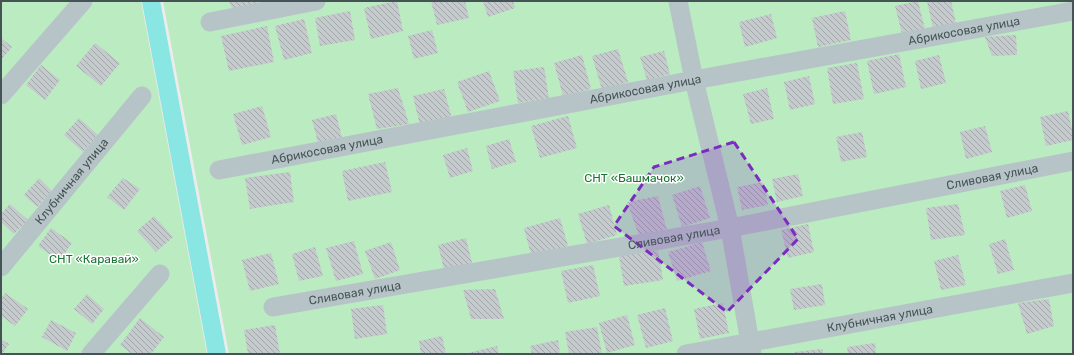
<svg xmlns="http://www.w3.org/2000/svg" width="1074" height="355" font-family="Rubik,sans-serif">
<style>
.green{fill:#baebc1}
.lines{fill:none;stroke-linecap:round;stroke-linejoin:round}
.canal{stroke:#89e6e3;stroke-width:18}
.building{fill:url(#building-back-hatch)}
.minor{stroke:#b7c4c7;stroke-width:19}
.marked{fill:#7b2cbf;fill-opacity:0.2;stroke:#7b2cbf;stroke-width:3;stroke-dasharray:8 5;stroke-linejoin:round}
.labels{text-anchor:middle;stroke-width:3;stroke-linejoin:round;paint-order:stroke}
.street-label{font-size:12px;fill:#455357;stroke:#fff}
.park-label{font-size:12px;fill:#1a7431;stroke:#fff}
</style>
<defs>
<pattern id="building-back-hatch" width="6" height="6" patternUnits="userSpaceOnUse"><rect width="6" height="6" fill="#c5cacd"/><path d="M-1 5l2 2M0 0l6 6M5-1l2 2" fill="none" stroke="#a2a7a9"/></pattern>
</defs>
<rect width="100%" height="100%" fill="#eeebec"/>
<g class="green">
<path d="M1,1H141L207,354H1Z"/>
<path d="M163,1H1073V354H229Z"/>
</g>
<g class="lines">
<path class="canal" d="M151,1L217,354"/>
</g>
<g class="building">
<path d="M229,1H257L258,5L233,12Z"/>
<path d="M397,1L403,31L371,39L364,8Z"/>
<path d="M431,1H465L469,18L437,25Z"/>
<path d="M483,1H513L515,8L488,17Z"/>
<path d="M918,1L925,29L902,34L895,6Z"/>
<path d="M927,1H951L956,23L933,28Z"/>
<path d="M350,11L355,40L320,46L315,18Z"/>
<path d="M845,11L851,40L818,47L812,18Z"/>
<path d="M771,14L777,38L745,47L739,22Z"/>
<path d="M304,19L312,53L284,60L275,26Z"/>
<path d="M267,26L274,62L229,71L221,36Z"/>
<path d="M432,30L438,53L414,59L408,36Z"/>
<path d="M1016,35L1017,55L992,56L985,37Z"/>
<path d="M1,38L12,47L1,60Z"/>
<path d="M95,43L120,63L101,86L76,66Z"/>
<path d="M618,49L628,82L602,90L592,56Z"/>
<path d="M664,51L670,74L647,80L640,57Z"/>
<path d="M899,54L906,87L874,94L867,61Z"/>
<path d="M582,55L591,89L563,96L554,63Z"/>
<path d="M939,55L946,83L921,89L915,61Z"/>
<path d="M857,63L864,99L833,104L827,68Z"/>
<path d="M41,65L60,80L45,100L26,85Z"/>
<path d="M544,67L549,98L518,103L513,71Z"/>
<path d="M489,71L500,101L468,112L457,82Z"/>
<path d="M809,76L815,104L790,110L784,82Z"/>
<path d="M398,88L409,124L377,129L368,94Z"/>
<path d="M767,88L774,119L751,124L743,94Z"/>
<path d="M444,89L452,119L420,126L413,96Z"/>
<path d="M262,106L271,137L242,145L233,114Z"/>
<path d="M1068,111L1073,135V140L1046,146L1040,117Z"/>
<path d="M336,114L342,137L318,143L312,120Z"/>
<path d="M568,116L577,148L540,158L531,126Z"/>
<path d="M79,118L98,135L83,152L64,135Z"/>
<path d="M985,126L992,152L966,159L960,132Z"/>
<path d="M862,132L867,157L841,162L836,137Z"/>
<path d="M509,139L516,162L492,169L486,146Z"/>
<path d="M467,148L473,171L450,178L443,155Z"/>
<path d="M385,162L392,192L348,201L342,171Z"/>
<path d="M290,172L294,202L250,209L245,178Z"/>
<path d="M798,174L803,196L777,202L772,179Z"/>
<path d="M39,178L52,191L37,207L24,195Z"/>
<path d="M123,178L140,189L124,210L107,197Z"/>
<path d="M763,182L768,205L742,210L737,187Z"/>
<path d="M1025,185L1032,211L1007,218L1000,191Z"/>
<path d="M700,186L710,218L682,227L672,195Z"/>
<path d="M658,196L667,230L639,236L627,202Z"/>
<path d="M10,204L28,220L14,234L1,222V214Z"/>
<path d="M958,204L965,235L931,240L926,208Z"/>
<path d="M609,205L617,235L587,244L578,214Z"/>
<path d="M154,216L173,237L156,252L137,231Z"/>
<path d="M560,218L568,246L531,255L524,228Z"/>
<path d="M808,224L814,252L788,258L781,230Z"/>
<path d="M51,228L72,243L59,261L38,246Z"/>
<path d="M466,238L473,267L445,274L438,245Z"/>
<path d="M1005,239L1014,270L998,274L989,244Z"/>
<path d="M354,241L363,274L336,281L326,248Z"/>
<path d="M391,242L400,270L375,279L365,251Z"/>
<path d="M702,242L711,271L677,281L668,252Z"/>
<path d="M315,247L323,276L299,281L292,254Z"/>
<path d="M658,250L663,280L624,286L619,256Z"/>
<path d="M271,253L279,284L250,291L242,260Z"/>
<path d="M958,255L966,285L941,290L934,261Z"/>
<path d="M593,265L600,296L568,303L561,271Z"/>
<path d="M822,284L825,305L794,310L790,289Z"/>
<path d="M495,289L504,319H471L463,290Z"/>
<path d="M5,293L28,309L15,326L1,316V299Z"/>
<path d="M87,294L104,309L92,324L74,309Z"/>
<path d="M1049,299L1054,326L1027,334L1018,303Z"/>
<path d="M723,303L729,333L700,339L694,309Z"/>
<path d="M383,305L387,334L355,339L351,309Z"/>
<path d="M665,308L673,341L646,348L637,315Z"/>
<path d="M627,315L635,345L607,353L599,323Z"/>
<path d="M140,318L164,337L151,354H132L120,345Z"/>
<path d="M51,320L76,333L67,351L42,337Z"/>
<path d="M275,325L280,354H248L244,330Z"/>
<path d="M597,327L602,354H569L565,332Z"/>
<path d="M442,336L446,354H421L419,341Z"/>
<path d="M1,339L9,344L2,354H1Z"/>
<path d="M558,340L560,354H532L530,346Z"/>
<path d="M875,343L876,354H848L847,347Z"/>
<path d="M497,346L499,354H468V353Z"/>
<path d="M823,349V354H795L794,352Z"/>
</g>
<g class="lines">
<g class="minor">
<path d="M678,1L694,80L730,228L752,354"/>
<path d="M210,22L316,1"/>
<path d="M1,95L83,1"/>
<path id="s1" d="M219,170L694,80L1073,11"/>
<path id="s2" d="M1,267L142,96"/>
<path id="s3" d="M273,307L730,228L1073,161"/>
<path d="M91,354L160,274"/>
<path id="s4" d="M686,354L1073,283"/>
</g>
</g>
<path class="marked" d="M734,142L798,239L727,312L614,226L654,167Z"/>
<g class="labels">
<g class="street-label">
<text dy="4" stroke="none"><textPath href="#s1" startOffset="758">Абрикосовая улица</textPath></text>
<text dy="4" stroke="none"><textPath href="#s1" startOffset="434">Абрикосовая улица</textPath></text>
<text dy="4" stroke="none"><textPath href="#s1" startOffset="110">Абрикосовая улица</textPath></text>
<text dy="4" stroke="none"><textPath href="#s3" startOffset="731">Сливовая улица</textPath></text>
<text dy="4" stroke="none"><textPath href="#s2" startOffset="111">Клубничная улица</textPath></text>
<text dy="4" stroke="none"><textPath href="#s3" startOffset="407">Сливовая улица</textPath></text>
<text dy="4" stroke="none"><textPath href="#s3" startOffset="83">Сливовая улица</textPath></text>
<text dy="4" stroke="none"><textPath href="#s4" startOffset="197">Клубничная улица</textPath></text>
</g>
<g class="park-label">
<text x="634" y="182">СНТ «Башмачок»</text>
<text x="94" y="263">СНТ «Каравай»</text>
</g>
</g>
<rect width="1074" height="355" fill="none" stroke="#455357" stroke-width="4"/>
</svg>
